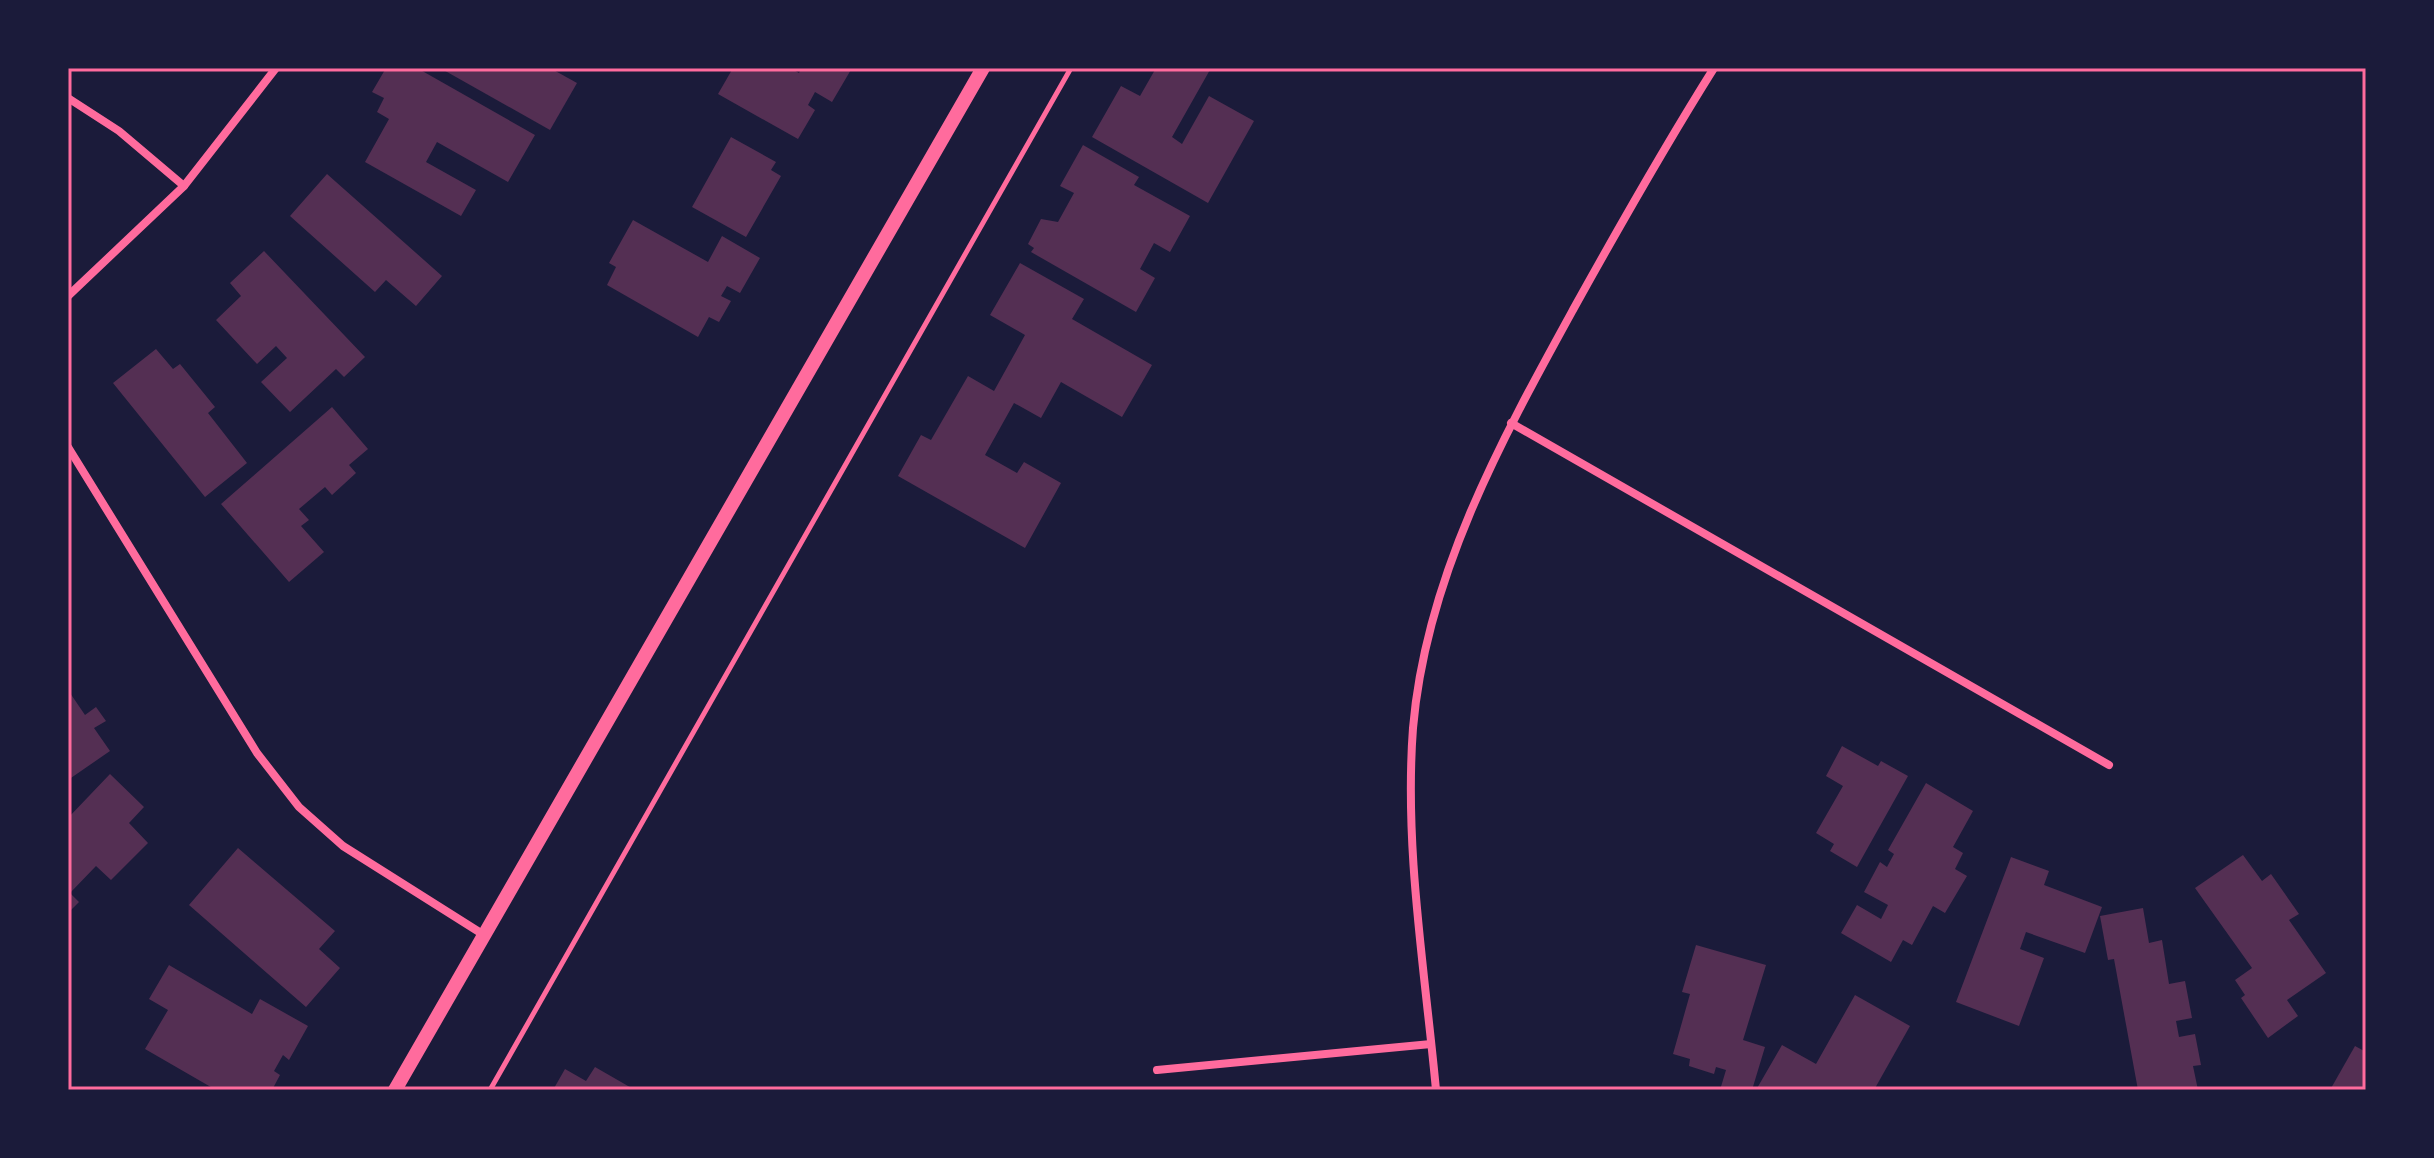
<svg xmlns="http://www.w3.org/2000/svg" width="2434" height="1158" font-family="'Varela Round',sans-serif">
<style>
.building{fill:#542f53}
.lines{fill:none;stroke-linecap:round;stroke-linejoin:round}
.path{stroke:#ff6b9d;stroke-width:5}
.minor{stroke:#ff6b9d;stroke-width:8}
.tertiary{stroke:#ff6b9d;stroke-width:14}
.neatline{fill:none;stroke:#ff6b9d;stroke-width:3}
</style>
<rect width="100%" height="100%" fill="#1b1b3a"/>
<g class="building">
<path d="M386,68H417L535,135L508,182L437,142L426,162L476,190L461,216L365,162L389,119L377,112L384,98L372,92Z"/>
<path d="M440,68H550L577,83L550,130Z"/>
<path d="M733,68H790L799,73L801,68H852L832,102L815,92L808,105L815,110L798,139L718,94Z"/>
<path d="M1156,68H1211L1172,137L1182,144L1209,96L1254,121L1208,203L1092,137L1121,86L1140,96Z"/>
<path d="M731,137L776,162L771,170L781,176L746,237L692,207Z"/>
<path d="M1083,145L1139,177L1134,185L1190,216L1170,252L1154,243L1140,269L1155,278L1136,312L1031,252L1034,248L1028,244L1041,219L1058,222L1074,193L1060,186Z"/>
<path d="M327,174L442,276L416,306L386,280L375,292L290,216Z"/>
<path d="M633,220L708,262L722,236L760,258L740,293L727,286L721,296L731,301L719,322L709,317L698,337L607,285L616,267L609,263Z"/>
<path d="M264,251L365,357L344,377L336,369L290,412L261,382L287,358L276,346L257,364L216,320L241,296L230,283Z"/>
<path d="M1020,263L1084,299L1072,319L1152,365L1122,417L1061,382L1041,418L1014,403L985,455L1017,473L1024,462L1061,483L1025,548L898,476L921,435L931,440L968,376L994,391L1025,335L990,315Z"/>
<path d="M156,349L173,369L180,364L215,407L208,413L247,463L205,497L113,383Z"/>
<path d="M332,407L368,449L349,465L356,473L332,495L325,487L299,509L309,520L301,526L324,552L289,582L221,504Z"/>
<path d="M68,690L85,715L96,707L106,721L94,728L110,751L68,780Z"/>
<path d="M1842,746L1878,766L1881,761L1908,776L1857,867L1830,851L1834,844L1816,833L1843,786L1826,776Z"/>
<path d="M110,774L144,807L129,823L148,843L111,880L96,866L70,893L79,902L68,913V818Z"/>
<path d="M1926,783L1973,811L1953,847L1963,853L1955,869L1967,876L1945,913L1933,906L1912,945L1903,940L1891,962L1841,933L1857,905L1881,919L1888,905L1864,892L1880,862L1887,867L1894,854L1888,850Z"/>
<path d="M238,848L335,931L319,949L340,968L306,1007L189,905Z"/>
<path d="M2243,855L2262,881L2271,874L2299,914L2289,920L2326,973L2287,1000L2298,1016L2268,1038L2241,998L2245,995L2235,980L2252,968L2195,888Z"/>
<path d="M2011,857L2049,871L2044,885L2102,907L2085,953L2026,932L2020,949L2044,958L2019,1026L1956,1002Z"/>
<path d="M2143,908L2149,943L2162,940L2169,984L2185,981L2192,1018L2176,1021L2179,1037L2195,1034L2201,1065L2193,1066L2198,1090H2138L2114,959L2108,960L2100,916Z"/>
<path d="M1696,945L1766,965L1743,1040L1765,1047L1752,1090H1720L1726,1070L1716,1067L1714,1074L1689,1066L1690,1059L1673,1054L1690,994L1682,992Z"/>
<path d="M169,965L252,1014L260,999L308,1026L289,1060L283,1055L274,1071L280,1075L272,1090H216L145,1049L168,1010L149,999Z"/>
<path d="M1855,995L1910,1026L1874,1090H1756L1782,1045L1816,1064Z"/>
<path d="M2355,1046L2366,1052V1090H2330Z"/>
<path d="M595,1067L635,1090H553L565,1069L586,1081Z"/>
</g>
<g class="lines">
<path class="path" d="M490,1090L1071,68"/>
<g class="minor">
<path d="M68,98L119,131L184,186"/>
<path d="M68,296L184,186L276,68"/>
<path d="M1511,423L2109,765"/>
<path d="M68,447L257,753L299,807L343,846L484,935"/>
<path d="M1157,1070L1431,1044"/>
<path d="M1436,1090C1425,971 1404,848 1413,728C1426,576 1502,439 1574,308C1619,227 1665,146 1714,68"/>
</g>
<path class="tertiary" d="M395,1090L983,68"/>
</g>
<rect width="2434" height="1158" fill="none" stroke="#1b1b3a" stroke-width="140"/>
<rect x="70" y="70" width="2294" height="1018" class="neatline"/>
</svg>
